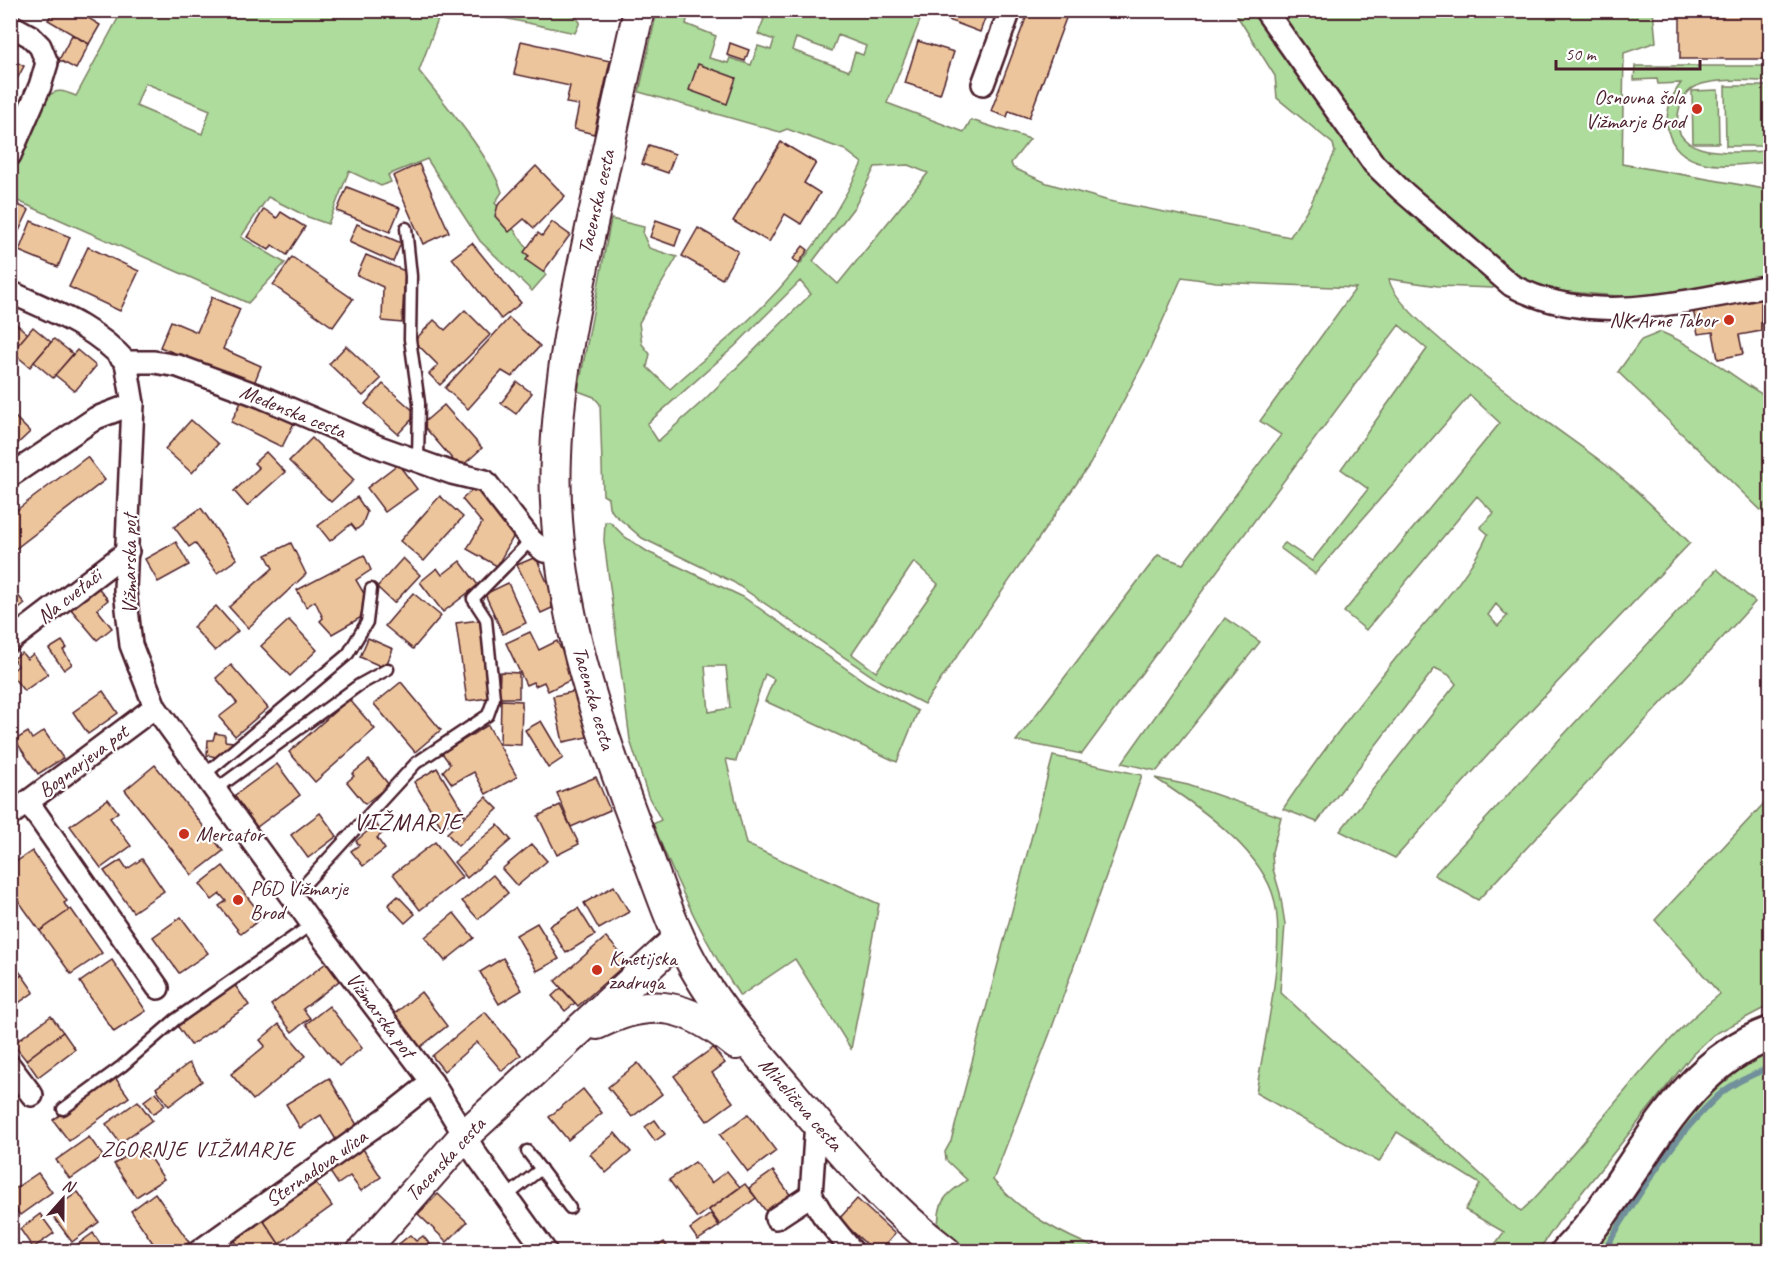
<svg xmlns="http://www.w3.org/2000/svg" width="1781" height="1262" font-family="Caveat,sans-serif">
<style>
.green{fill:#addc9c;stroke:#7c7e64;stroke-width:1.5;fill-rule:evenodd}
.lines{fill:none;stroke-linecap:round;stroke-linejoin:round}
.stream{stroke:#71909b;stroke-width:6}
.building{fill:#edc59c;stroke:#4a1f2b;stroke-width:1.5}
.lane-casing{stroke:#4a1f2b;stroke-width:15}
.street-casing{stroke:#4a1f2b;stroke-width:26}
.secondary-casing{stroke:#4a1f2b;stroke-width:34}
.highway-casing{stroke:#4a1f2b;stroke-width:38}
.lane{stroke:#fff;stroke-width:10}
.street{stroke:#fff;stroke-width:21}
.secondary{stroke:#fff;stroke-width:30}
.highway{stroke:#fff;stroke-width:33}
.poi-dot{fill:#c8321e;stroke:#fff;stroke-width:2}
.labels{text-anchor:middle;stroke-width:4.5;stroke-linejoin:round;paint-order:stroke}
.poi-label{font-size:21px;fill:#4a1f2b;stroke:#fff;text-anchor:start}
.street-label{font-size:21px;fill:#4a1f2b;stroke:#fff}
.neighbourhood-label{font-size:22px;letter-spacing:1.5px;fill:#4a1f2b;stroke:#fff}
.quarter-label{font-size:24px;letter-spacing:1.5px;fill:#4a1f2b;stroke:#fff}
</style>
<rect width="100%" height="100%" fill="#fff"/>
<filter id="ink" filterUnits="userSpaceOnUse"><feTurbulence type="fractalNoise" baseFrequency=".0167" numOctaves="2"/><feDisplacementMap in="SourceGraphic" scale="12" xChannelSelector="R" yChannelSelector="G"/><feConvolveMatrix kernelMatrix="1 2 1 2 8 2 1 2 1" color-interpolation-filters="sRGB"/></filter>
<g filter="url(#ink)">
<g class="green">
<path d="M122,11H444L439,17L419,71C444,103 489,154 502,192L495,203L546,275L532,291L480,241L427,159L388,175L391,182L381,186L349,171L328,224L308,217L268,197L241,237L285,263L248,303L11,198V174L46,97C58,88 64,91 76,96ZM145,83L210,110L202,134L136,106Z"/>
<path d="M470,11H563L576,17L580,22L575,33Z"/>
<path d="M657,11H689L686,24L716,36L709,58L728,63L730,58L751,65L758,46L771,50L774,40L758,34L764,19L745,11H900L921,18L887,103L964,132L971,120L1030,139L1011,163L1013,168L1047,183L1109,201L1290,237L1310,205L1335,152L1333,144L1277,98L1275,76L1234,11H1260L1345,129L1497,284L1493,288L1438,286L1389,279C1395,320 1566,434 1606,465C1636,489 1663,516 1690,543L1488,755L1395,858L1340,831L1456,684L1449,675L1435,668L1317,822L1283,809C1320,753 1362,700 1404,648C1434,612 1469,577 1488,534L1480,527L1494,513L1477,496L1366,630L1344,612L1500,423L1470,395L1315,574L1280,548L1285,543L1312,561L1368,489L1341,469L1427,349L1399,325L1082,754L1016,741L1158,555L1183,564L1281,435L1260,421L1356,288L1216,282L1182,277L1147,356L1090,464L924,704L881,682L733,582L642,538L614,514L609,507L608,498L603,495L600,404L594,397L578,391L611,219L644,227L643,234L649,248L677,257L639,323L642,344L650,354L647,367L670,389C702,360 737,333 766,303C806,262 838,213 862,163L845,150L787,129L780,132L639,92ZM838,35L866,46L863,55L855,52L849,71L792,50L796,38L832,51ZM908,165L928,173L838,284L813,261L855,206L875,167ZM800,281L811,294L704,400L658,441L647,424L735,346ZM914,562L938,584L876,672L852,654ZM1496,604L1507,616L1498,626L1488,615Z"/>
<path d="M1271,11H1653L1656,42L1624,53L1622,164L1770,190V278L1630,297L1532,289L1381,163Z"/>
<path d="M1635,66H1770V81C1749,81 1722,78 1702,84C1689,88 1682,98 1679,110C1665,162 1742,151 1770,151V162C1750,163 1724,168 1704,163C1662,154 1658,113 1681,83L1658,84L1657,79L1634,80Z"/>
<path d="M1725,86H1770V146H1726Z"/>
<path d="M1718,90L1719,143H1693L1692,91Z"/>
<path d="M1661,332C1702,349 1733,378 1770,399V519L1618,372L1641,340Z"/>
<path d="M605,522H610L625,537L648,552L743,597L867,683L918,711L897,762L765,701L774,679L765,674L736,761L726,759L746,844L879,904L851,1049L795,959L740,996C704,942 677,884 653,824L661,820L648,796L630,740L604,541ZM705,666H726L730,708L709,712Z"/>
<path d="M1717,569L1755,602L1737,622L1478,900L1434,875Z"/>
<path d="M1225,618L1260,642L1157,771L1122,763Z"/>
<path d="M1053,756L1142,775L1050,1033L993,1180C1024,1215 1061,1234 1103,1251H970L938,1231C938,1200 943,1197 967,1180L946,1160L945,1152L951,1141Z"/>
<path d="M1155,778L1188,785L1281,817L1272,852L1273,869L1280,893L1285,924L1280,992L1521,1211C1538,1197 1553,1177 1567,1160C1619,1101 1658,1044 1720,994L1655,920L1770,797V1005L1713,1035L1692,1055L1559,1221L1538,1251H1490L1504,1232L1465,1210L1480,1184L1397,1132L1379,1162L1256,1093C1264,1042 1289,938 1272,892C1255,845 1195,804 1155,778Z"/>
<path d="M1770,1050V1251L1591,1252L1678,1123L1731,1070Z"/>
</g>
<g class="lines">
<path class="stream" d="M1603,1252C1637,1198 1671,1139 1718,1096C1732,1083 1753,1075 1770,1067"/>
</g>
<g class="building">
<path d="M54,10H75L100,25L89,44L48,20Z"/>
<path d="M945,10H988L980,32L943,18Z"/>
<path d="M1029,10H1069L1029,118L1009,111L1007,117L991,111Z"/>
<rect x="1680" y="10" width="90" height="49"/>
<path d="M72,35L89,44L76,69L59,60Z"/>
<path d="M521,41L610,61L594,134L574,129L579,105L566,103L570,86L514,74Z"/>
<path d="M918,41L954,52L940,94L905,83Z"/>
<path d="M730,43L749,50L745,61L727,55Z"/>
<path d="M10,59L24,66L10,92Z"/>
<path d="M698,64L736,78L727,104L689,90Z"/>
<path d="M781,142L816,163L804,183L820,193L801,224L785,214L769,242L733,221Z"/>
<path d="M649,145L675,154L668,173L642,164Z"/>
<path d="M419,164L449,232L423,244L393,176Z"/>
<path d="M536,166L565,196L534,228L524,219L509,232L495,216L498,205Z"/>
<path d="M347,187L400,208L390,232L337,211Z"/>
<path d="M10,201L29,210L16,237L10,235Z"/>
<path d="M264,209L277,218L281,212L305,227L287,255L272,245L269,250L247,237Z"/>
<path d="M656,220L681,229L675,246L650,237Z"/>
<path d="M31,221L70,237L58,267L19,251Z"/>
<path d="M552,222L570,235L543,272L526,260L529,256L524,252L538,233L542,236Z"/>
<path d="M357,224L401,243L393,262L349,242Z"/>
<path d="M698,228L738,251L722,279L682,256Z"/>
<path d="M472,243L521,303L501,319L452,258Z"/>
<path d="M803,246L808,250L799,263L793,259Z"/>
<path d="M88,247L139,271L120,311L69,287Z"/>
<path d="M366,255L405,271L402,323L382,321L383,287L357,275Z"/>
<path d="M292,257L353,299L333,327L273,285Z"/>
<path d="M212,297L240,309L223,349L261,366L253,386L160,347L171,321L197,332Z"/>
<path d="M1761,297V331L1739,335L1743,354L1718,359L1713,332L1698,334L1693,309Z"/>
<path d="M1770,303V329L1761,331L1762,305Z"/>
<path d="M465,310L490,335L440,385L429,374L438,365L414,341L434,320L445,330Z"/>
<path d="M509,318L540,346L512,377L502,371L468,409L445,388Z"/>
<path d="M13,321L28,334L10,354V324Z"/>
<path d="M33,327L51,342L30,367L12,352Z"/>
<path d="M54,339L73,354L53,378L34,362Z"/>
<path d="M346,346L381,379L363,396L329,364Z"/>
<path d="M77,350L96,366L75,391L55,375Z"/>
<path d="M517,382L532,393L516,414L501,403Z"/>
<path d="M383,384L417,414L398,434L365,404Z"/>
<path d="M245,395L296,419L282,447L231,422Z"/>
<path d="M444,405L482,448L460,468L422,424Z"/>
<path d="M10,412L30,432L10,451Z"/>
<path d="M191,420L218,444L192,473L165,449Z"/>
<path d="M312,438L354,480L331,502L289,461Z"/>
<path d="M266,452L285,472L247,506L234,491L259,468L254,463Z"/>
<path d="M87,457L105,480L10,553V515Z"/>
<path d="M398,464L417,489L385,512L367,488Z"/>
<path d="M480,484L517,530L497,566L467,549L482,523L462,499Z"/>
<path d="M440,496L463,517L424,561L400,541Z"/>
<path d="M357,497L367,512L362,525L356,530L351,524L330,541L318,526Z"/>
<path d="M201,508L237,559L217,573L195,543L189,547L174,527Z"/>
<path d="M176,542L189,565L158,582L145,559Z"/>
<path d="M291,543L306,574L248,628L229,607L273,568L266,555Z"/>
<path d="M364,555L371,570L356,580L366,597L360,618L332,634L320,621L323,618L315,601L306,607L297,590Z"/>
<path d="M536,557L550,589L552,608L541,613L517,565Z"/>
<path d="M403,558L420,575L394,603L377,587Z"/>
<path d="M460,561L478,585L443,612L420,582L437,568L442,575Z"/>
<path d="M508,583L526,623L503,634L485,594Z"/>
<path d="M10,586L25,604L10,616Z"/>
<path d="M97,586L108,600L97,609L112,628L97,640L70,608Z"/>
<path d="M413,593L441,616L413,649L385,626Z"/>
<path d="M216,606L238,631L215,651L193,627Z"/>
<path d="M289,620L317,650L290,676L261,646Z"/>
<path d="M480,620L488,698L467,701L456,623Z"/>
<path d="M530,632L539,650L557,641L575,678L548,691L544,682L535,686L533,682L526,685L506,643Z"/>
<path d="M368,638L393,649L385,668L360,657Z"/>
<path d="M62,641L67,648L63,650L72,664L64,670L49,649Z"/>
<path d="M22,653L27,659L33,654L48,674L24,691L10,673L18,666L13,659Z"/>
<path d="M231,665L268,708L235,736L219,717L237,703L216,678Z"/>
<path d="M500,672L519,673V698H499Z"/>
<path d="M401,682L441,730L415,752L374,704Z"/>
<path d="M103,691L118,713L88,734L73,712Z"/>
<path d="M577,691L587,737L563,742L553,696Z"/>
<path d="M349,699L375,729L315,782L289,752Z"/>
<path d="M501,700L522,701L521,745L500,744Z"/>
<path d="M541,721L563,758L548,768L525,730Z"/>
<path d="M488,725L517,777L486,794L474,772L452,784L443,771L450,764L442,753Z"/>
<path d="M44,731L63,758L38,774L15,740L28,732L32,739Z"/>
<path d="M215,733L225,735V741L233,742L231,752L220,758L207,755L208,740H213Z"/>
<path d="M369,760L389,785L365,804L347,782L354,776L352,774Z"/>
<path d="M277,764L300,795L257,827L234,796Z"/>
<path d="M155,765L223,851L192,875L125,790Z"/>
<path d="M437,768L465,814L442,828L414,782Z"/>
<path d="M596,777L610,810L571,827L557,793Z"/>
<path d="M486,797L498,809L458,846L447,833Z"/>
<path d="M108,799L118,812L110,818L131,846L101,868L70,826Z"/>
<path d="M560,805L579,844L557,855L538,816Z"/>
<path d="M320,813L337,836L308,858L291,835Z"/>
<path d="M376,824L383,833L377,838L385,849L363,866L351,851L359,845L356,841Z"/>
<path d="M498,825L511,840L467,878L454,862Z"/>
<path d="M435,842L462,877L420,910L393,874Z"/>
<path d="M532,844L547,861L517,886L502,869Z"/>
<path d="M32,851L67,901L64,903L69,911L40,931L10,889V866Z"/>
<path d="M142,859L164,891L133,912L104,871L121,860L127,869Z"/>
<path d="M223,866L263,917L241,934L219,906L226,901L220,894L212,900L200,884Z"/>
<path d="M493,875L508,893L478,919L462,901Z"/>
<path d="M614,886L629,912L599,929L584,903Z"/>
<path d="M398,896L415,914L405,923L388,905Z"/>
<path d="M578,908L595,935L566,953L549,926Z"/>
<path d="M71,909L102,953L71,974L40,931Z"/>
<path d="M454,913L474,938L445,961L425,937Z"/>
<path d="M181,917L208,953L179,973L153,937Z"/>
<path d="M537,923L559,959L537,971L516,935Z"/>
<path d="M606,937L628,962L578,1006L555,981Z"/>
<path d="M503,958L522,990L499,1004L480,972Z"/>
<path d="M10,959L22,975L10,984Z"/>
<path d="M112,960L146,1011L114,1032L80,982Z"/>
<path d="M326,963L339,981L303,1009L310,1018L292,1032L271,1005Z"/>
<path d="M22,975L34,992L10,1009V984Z"/>
<path d="M234,984L249,1005L191,1045L176,1024Z"/>
<path d="M561,988L575,1003L565,1011L552,996Z"/>
<path d="M421,992L447,1026L419,1048L393,1015Z"/>
<path d="M329,1006L362,1048L339,1066L306,1024Z"/>
<path d="M485,1012L521,1055L502,1071L477,1042L444,1071L432,1056Z"/>
<path d="M51,1016L63,1032L26,1060L13,1044Z"/>
<path d="M279,1024L306,1056L253,1100L231,1074L265,1046L260,1040Z"/>
<path d="M63,1032L75,1049L38,1077L26,1060Z"/>
<path d="M713,1048L725,1063L712,1073L733,1102L707,1121L674,1076Z"/>
<path d="M189,1063L202,1081L169,1106L156,1088Z"/>
<path d="M638,1063L662,1094L632,1117L608,1087Z"/>
<path d="M114,1076L129,1097L69,1141L53,1120Z"/>
<path d="M329,1078L360,1130L338,1143L321,1115L300,1128L286,1104Z"/>
<path d="M583,1089L602,1113L568,1140L549,1117Z"/>
<path d="M156,1092L165,1105L153,1114L144,1101Z"/>
<path d="M138,1101L152,1120L120,1143L106,1124Z"/>
<path d="M748,1114L776,1151L748,1172L720,1135Z"/>
<path d="M655,1120L665,1134L655,1141L645,1127Z"/>
<path d="M615,1133L631,1152L606,1173L590,1154Z"/>
<path d="M89,1137L103,1156L70,1179L56,1160Z"/>
<path d="M142,1146L164,1179L136,1197L114,1164Z"/>
<path d="M363,1149L381,1177L361,1191L350,1176L338,1184L326,1166L343,1154L347,1160Z"/>
<path d="M695,1162L711,1183L727,1171L740,1187L697,1218L669,1180Z"/>
<path d="M773,1171L794,1200L770,1217L749,1188Z"/>
<path d="M38,1173L52,1192L20,1215L10,1202V1192Z"/>
<path d="M316,1183L332,1206L279,1244L263,1220Z"/>
<path d="M745,1184L756,1198L720,1225L709,1210Z"/>
<path d="M78,1192L99,1222L72,1242L50,1212Z"/>
<path d="M155,1193L189,1242L176,1252H159L131,1211Z"/>
<path d="M438,1194L467,1222L447,1242L418,1214Z"/>
<path d="M857,1199L895,1234L879,1252H875L839,1219Z"/>
<path d="M40,1214L54,1233L33,1248L20,1229Z"/>
<path d="M711,1214L719,1226L698,1240L690,1229Z"/>
<path d="M261,1217L282,1248L276,1252H243L232,1237Z"/>
<path d="M93,1233L106,1252H67Z"/>
<path d="M410,1235L416,1241L423,1236L436,1252H389Z"/>
<path d="M664,1242L671,1252H649Z"/>
</g>
<g class="lines">
<g class="lane-casing">
<g id="lane">
<path d="M406,228L411,276L410,339L419,403L418,461"/>
<path d="M204,775L348,654L367,622L371,589"/>
<path d="M215,790L359,685L388,669"/>
<path d="M293,897L416,763L488,715L494,698L486,619L473,599L531,540"/>
<path d="M63,1109L122,1066L175,1020L312,924"/>
<path d="M527,1151L570,1208"/>
<path d="M507,1196L541,1169"/>
</g>
</g>
<g class="street-casing">
<g id="street">
<path d="M1265,10L1374,164L1401,190L1511,285C1591,329 1687,300 1770,286"/>
<path d="M10,25L30,36L40,46L47,63L40,86L10,155"/>
<path d="M983,84L1010,10"/>
<path d="M10,292C53,312 94,326 126,362"/>
<path d="M126,362L133,404L125,590L131,645L155,707L312,924L432,1082L477,1156L546,1252"/>
<path d="M126,362H154L178,366L262,397L379,447L452,473L485,481L531,540L544,551L561,552"/>
<path d="M10,476L96,418L133,404"/>
<path d="M10,641L128,551"/>
<path d="M28,802L158,988"/>
<path d="M10,815L155,707"/>
<path d="M10,1066L32,1095"/>
<path d="M816,1122L811,1195L823,1215L853,1252"/>
<path d="M776,1218L811,1195"/>
<path d="M198,1252L389,1116L432,1082"/>
</g>
</g>
<g class="secondary-casing">
<g id="secondary">
<path d="M639,10C624,75 610,140 596,205C578,289 559,371 556,456C550,591 597,725 645,849C661,892 675,936 699,975C724,1017 757,1052 788,1089C837,1147 885,1205 946,1252"/>
<path d="M597,1024C653,995 689,1006 736,1044"/>
<path d="M362,1252L465,1135L679,938"/>
</g>
</g>
<g class="highway-casing">
<path id="highway" d="M1568,1252C1637,1182 1672,1069 1770,1034"/>
</g>
<use href="#lane" class="lane"/>
<use href="#street" class="street"/>
<use href="#secondary" class="secondary"/>
<use href="#highway" class="highway"/>
</g>
</g>
<g class="poi-dot">
<circle cx="1697" cy="109" r="6"/>
<circle cx="1729" cy="320" r="6"/>
<circle cx="184" cy="834" r="6"/>
<circle cx="238" cy="900" r="6"/>
<circle cx="597" cy="970" r="6"/>
</g>
<g class="labels">
<g class="poi-label">
<text x="1685" y="104" text-anchor="end">Osnovna šola<tspan x="1685" dy="24">Vižmarje Brod</tspan></text>
<text x="1717" y="327" text-anchor="end">NK Arne Tabor</text>
<text x="196" y="841">Mercator</text>
<text x="250" y="895">PGD Vižmarje<tspan x="250" dy="24">Brod</tspan></text>
<text x="609" y="965">Kmetijska<tspan x="609" dy="24">zadruga</tspan></text>
</g>
<g class="street-label">
<text transform="translate(596 202) rotate(-77)" y="7">Tacenska cesta</text>
<text transform="translate(293 411) rotate(22)" y="7">Medenska cesta</text>
<text transform="translate(129 564) rotate(-90)" y="7">Vižmarska pot</text>
<text transform="translate(69 596) rotate(-38)" y="7">Na cvetači</text>
<text transform="translate(594 698) rotate(74)" y="7">Tacenska cesta</text>
<text transform="translate(83 761) rotate(-37)" y="7">Bognarjeva pot</text>
<text transform="translate(381 1015) rotate(53)" y="7">Vižmarska pot</text>
<text transform="translate(801 1104) rotate(49)" y="7">Miheličeva cesta</text>
<text transform="translate(445 1159) rotate(-47)" y="7">Tacenska cesta</text>
<text transform="translate(316 1168) rotate(-35)" y="7">Sternadova ulica</text>
</g>
<g class="neighbourhood-label">
<text x="198" y="1156">ZGORNJE VIŽMARJE</text>
</g>
<g class="quarter-label">
<text x="408" y="830">VIŽMARJE</text>
</g>
</g>
<rect width="1781" height="1262" fill="none" stroke="#fff" stroke-width="36"/>
<rect x="18" y="18" width="1745" height="1226" fill="none" stroke="#4a1f2b" stroke-width="2" filter="url(#ink)"/>
<g transform="translate(63 1199) rotate(21)" stroke="#ffffff" stroke-width="4.5" paint-order="stroke">
<path d="M0-4.5L10 22L0 15L-10 22Z" fill="#4a1f2b"/>
<text y="-9" font-size="16" font-weight="bold" text-anchor="middle" fill="#4a1f2b">N</text>
</g>
<path d="M1556 60v9h144v-9" fill="none" stroke="#4a1f2b" stroke-width="3"/>
<text x="1565" y="60" font-size="18" fill="#4a1f2b" stroke="#ffffff" stroke-width="4.5" paint-order="stroke">50 m</text>
</svg>
